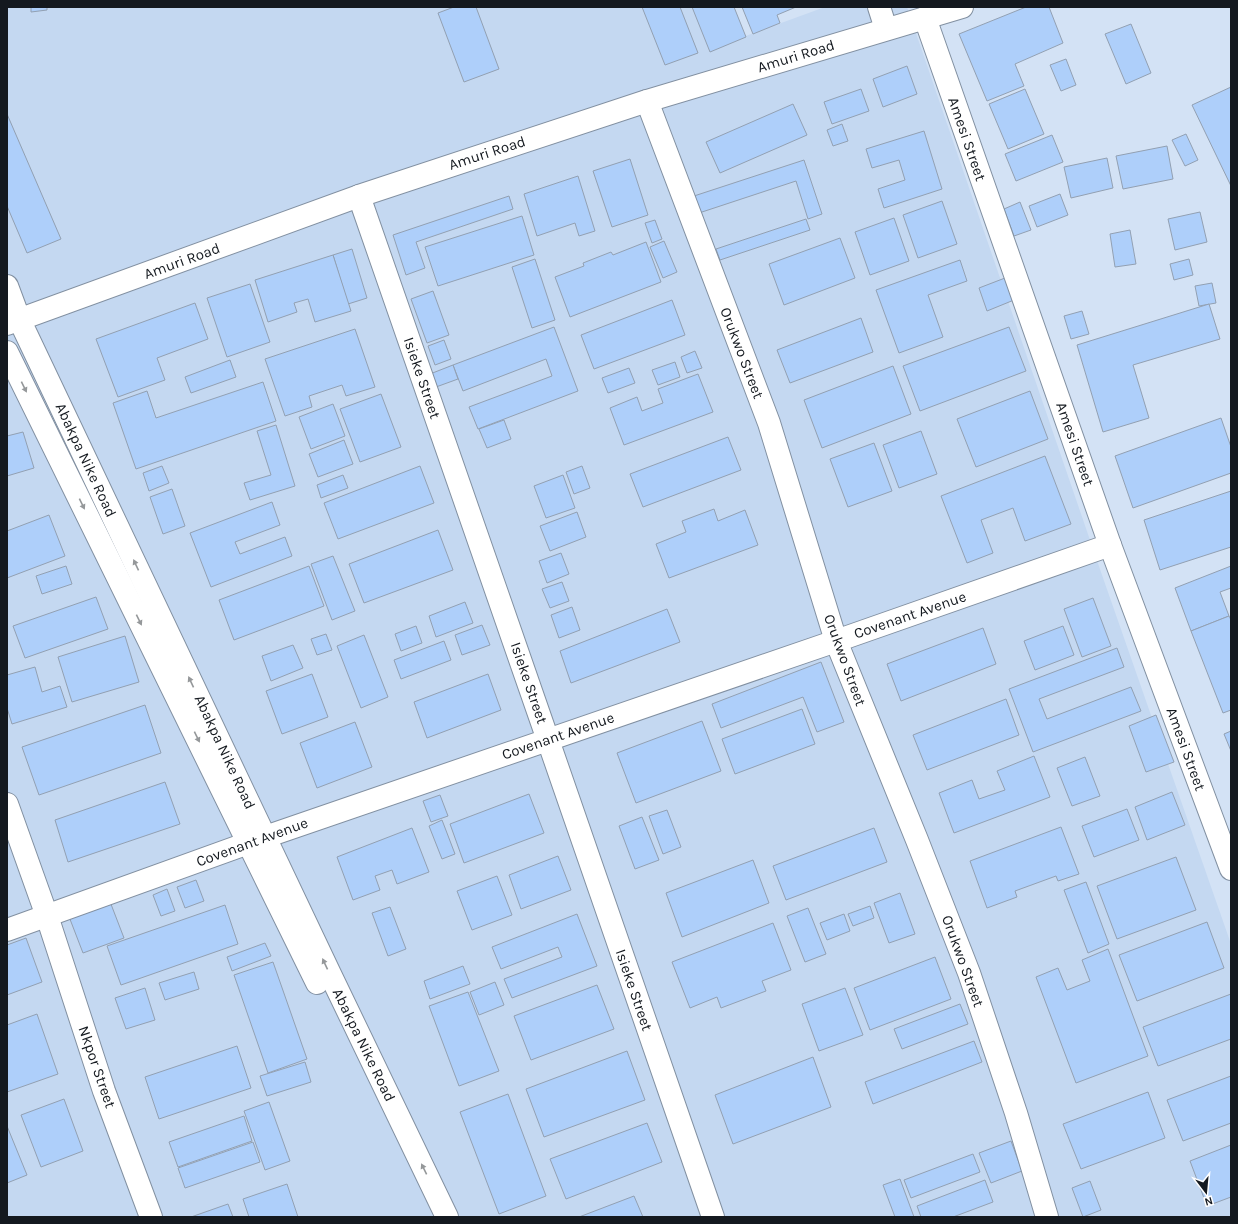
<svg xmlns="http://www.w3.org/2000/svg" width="1238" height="1224" font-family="Karla,sans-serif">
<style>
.built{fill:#c4d8f1}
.building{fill:#aecffa;stroke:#92a0b2}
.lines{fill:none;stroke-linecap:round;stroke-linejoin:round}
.minor-casing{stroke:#8290a1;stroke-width:24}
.tertiary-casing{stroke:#8290a1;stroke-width:24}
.secondary-casing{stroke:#8290a1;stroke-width:24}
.primary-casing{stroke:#8290a1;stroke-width:24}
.minor{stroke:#fff;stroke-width:22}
.tertiary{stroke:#fff;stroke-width:22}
.secondary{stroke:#fff;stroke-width:22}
.primary{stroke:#fff;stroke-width:22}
.oneway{fill:#95989a}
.labels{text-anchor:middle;stroke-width:3;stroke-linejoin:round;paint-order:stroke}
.street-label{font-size:15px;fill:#14191f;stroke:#fff}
</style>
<rect width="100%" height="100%" fill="#d3e2f5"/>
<path class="built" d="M7,7H730L743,37L825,7H907L1102,575L1231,944V1217H7Z"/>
<g class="building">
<path d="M31,7H47V10L31,12Z"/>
<path d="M454,7H476L499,69L464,82L438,13Z"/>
<path d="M642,7H680L698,53L665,65Z"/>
<path d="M692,7H734L746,37L710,52Z"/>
<path d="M742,7H796L777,15L780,23L753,34Z"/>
<path d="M1026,7H1049L1063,43L1015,64L1024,86L987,101L959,34Z"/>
<path d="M1131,24L1151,73L1126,84L1105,34Z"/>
<path d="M1066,59L1076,85L1061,91L1050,65Z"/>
<path d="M907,66L917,94L883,107L873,79Z"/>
<path d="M1231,87V186L1192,105Z"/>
<path d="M861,89L869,111L832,124L824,102Z"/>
<path d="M1025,89L1044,134L1008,149L989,104Z"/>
<path d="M793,104L807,135L720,173L706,142Z"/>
<path d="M7,114L61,239L27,253L7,206Z"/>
<path d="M842,124L848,141L833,146L827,130Z"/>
<path d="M924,131L942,189L884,208L878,189L905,180L899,160L872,168L866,149Z"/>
<path d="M1186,134L1198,160L1185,166L1172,140Z"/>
<path d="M1052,135L1063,162L1016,181L1005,154Z"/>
<path d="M1167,146L1173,179L1123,189L1116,156Z"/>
<path d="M1107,158L1113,188L1071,198L1064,167Z"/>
<path d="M630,159L648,215L612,227L593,171Z"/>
<path d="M804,160L822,214L808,219L796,181L699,213L694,196Z"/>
<path d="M578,176L595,231L579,236L575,223L537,236L524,194Z"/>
<path d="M1060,194L1068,215L1037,227L1029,206Z"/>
<path d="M509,196L513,209L416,242L425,268L406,275L393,235Z"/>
<path d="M942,201L957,244L918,258L903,215Z"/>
<path d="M1020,202L1031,230L1014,236L1004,209Z"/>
<path d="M1200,212L1207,242L1175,250L1168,219Z"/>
<path d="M522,216L534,255L438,286L425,247Z"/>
<path d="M894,218L909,261L870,275L855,232Z"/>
<path d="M806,219L810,230L720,260L716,249Z"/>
<path d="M655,220L662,239L652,243L645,223Z"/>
<path d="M1130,230L1136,264L1115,267L1110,234Z"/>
<path d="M840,238L855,278L784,305L769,264Z"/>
<path d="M664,241L677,272L663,278L650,247Z"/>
<path d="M646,242L661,282L570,317L555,277L584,266L583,263L611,252L613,255Z"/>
<path d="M352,249L367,298L348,304L333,255Z"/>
<path d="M333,255L351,311L315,322L308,299L294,303L297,312L268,322L255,280Z"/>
<path d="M535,259L555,320L532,328L512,267Z"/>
<path d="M1189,259L1193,275L1174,280L1170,264Z"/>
<path d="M960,260L967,281L928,295L943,337L899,353L876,290Z"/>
<path d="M1005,278L1014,300L987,311L979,288Z"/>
<path d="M1212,283L1216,303L1199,306L1195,286Z"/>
<path d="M250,284L270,342L227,357L207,298Z"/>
<path d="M433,291L449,335L427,343L411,299Z"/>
<path d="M672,300L685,335L594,369L581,335Z"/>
<path d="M195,303L208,339L157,358L165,380L118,397L96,339Z"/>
<path d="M1209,304L1220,339L1133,365L1149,418L1103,432L1077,345Z"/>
<path d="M1082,311L1089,334L1071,339L1064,316Z"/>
<path d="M861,318L873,352L790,383L777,350Z"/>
<path d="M554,327L578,391L478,429L469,407L552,376L546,359L463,391L453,365Z"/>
<path d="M1009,327L1026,371L920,411L903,366Z"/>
<path d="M355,329L375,387L346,396L342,385L309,396L312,407L285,416L265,359Z"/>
<path d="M444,340L451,359L435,365L428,346Z"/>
<path d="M695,351L702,368L687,373L681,357Z"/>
<path d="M230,360L236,377L191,393L185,377Z"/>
<path d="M675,362L680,377L658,385L652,370Z"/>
<path d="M453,365L458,379L436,387L430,374Z"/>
<path d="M893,366L911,414L822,448L804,400Z"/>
<path d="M629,368L635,383L608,393L602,378Z"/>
<path d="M698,374L713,412L624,445L610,408L637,397L642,411L663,403L658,389Z"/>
<path d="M263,382L276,421L136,469L113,403L147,391L156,418Z"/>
<path d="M1030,391L1048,439L976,467L957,419Z"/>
<path d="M381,394L401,447L360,462L340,409Z"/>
<path d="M333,404L345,436L311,449L299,417Z"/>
<path d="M1221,418L1231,447V473L1133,508L1115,456Z"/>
<path d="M504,420L511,439L487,448L479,429Z"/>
<path d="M276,425L295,486L250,500L244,483L271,475L257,431Z"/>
<path d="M921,431L937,474L899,488L883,445Z"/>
<path d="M23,432L34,468L7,476V436Z"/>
<path d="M728,437L741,470L643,507L630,474Z"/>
<path d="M344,440L353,464L318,477L309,454Z"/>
<path d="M874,443L892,491L848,507L830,459Z"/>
<path d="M1045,456L1071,524L1025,541L1013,508L981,520L993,553L967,563L941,496Z"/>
<path d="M162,466L169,483L149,491L143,473Z"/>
<path d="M420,466L434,503L338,539L324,503Z"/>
<path d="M582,466L590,488L574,494L566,472Z"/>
<path d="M343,475L348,488L321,498L317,485Z"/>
<path d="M563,475L575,508L546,518L534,486Z"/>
<path d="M172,489L185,526L163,534L150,497Z"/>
<path d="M1231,491V547L1160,570L1144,520Z"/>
<path d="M272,502L280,525L235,542L240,554L285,537L292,556L211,587L190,533Z"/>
<path d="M714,509L718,521L745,510L758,545L669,578L656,544L686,532L682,521Z"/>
<path d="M577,512L586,537L550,551L540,526Z"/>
<path d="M49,515L65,556L7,578V531Z"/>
<path d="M438,530L453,570L364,603L349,564Z"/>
<path d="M561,553L569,574L547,583L539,561Z"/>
<path d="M333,556L355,611L332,620L311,564Z"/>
<path d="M66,566L72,584L42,594L36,576Z"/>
<path d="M309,566L324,606L234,640L219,600Z"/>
<path d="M1231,566V588L1220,592L1229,616L1191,631L1175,588Z"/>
<path d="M562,582L569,601L550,608L542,589Z"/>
<path d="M96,597L108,629L25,658L13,626Z"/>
<path d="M1093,598L1111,646L1082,657L1064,609Z"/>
<path d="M465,602L473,623L436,637L429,616Z"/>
<path d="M572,607L580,630L559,638L551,615Z"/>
<path d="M667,609L680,642L571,683L560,651Z"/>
<path d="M1229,616L1231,620V710L1223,713L1191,631Z"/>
<path d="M482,625L490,645L462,655L455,635Z"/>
<path d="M416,626L422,643L401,651L395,634Z"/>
<path d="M1063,626L1074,655L1035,670L1024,641Z"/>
<path d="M983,628L996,664L901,701L887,664Z"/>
<path d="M326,634L332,650L317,655L311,639Z"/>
<path d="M364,635L388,697L361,708L337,646Z"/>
<path d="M125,636L139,682L72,702L58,657Z"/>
<path d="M444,641L451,660L401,679L394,660Z"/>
<path d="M293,645L303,668L271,681L262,656Z"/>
<path d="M1117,648L1124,667L1039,699L1047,719L1131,687L1141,711L1033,752L1009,689Z"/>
<path d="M821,662L844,722L817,732L803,697L721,728L712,704Z"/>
<path d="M35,667L42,692L60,686L67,707L12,724L7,708V675Z"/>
<path d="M312,674L328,717L282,734L266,691Z"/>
<path d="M488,674L501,710L427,738L414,702Z"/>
<path d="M1006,699L1019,735L927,770L913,735Z"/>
<path d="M145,705L161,753L39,795L22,747Z"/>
<path d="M802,709L815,744L735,774L722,739Z"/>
<path d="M1156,715L1174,762L1146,772L1129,726Z"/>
<path d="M702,721L721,771L636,803L617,753Z"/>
<path d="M355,722L372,767L317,788L300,743Z"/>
<path d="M1231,731V751L1224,734Z"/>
<path d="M1034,756L1050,797L954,833L939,793L972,780L979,799L1005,790L997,771Z"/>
<path d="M1085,757L1100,796L1072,806L1057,768Z"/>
<path d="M165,782L180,824L68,862L55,820Z"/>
<path d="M1172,792L1185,825L1147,840L1135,807Z"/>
<path d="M529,794L544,833L464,863L450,824Z"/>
<path d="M440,795L448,816L431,822L423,801Z"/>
<path d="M1127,809L1139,840L1094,857L1082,826Z"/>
<path d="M667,810L681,847L663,854L649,816Z"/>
<path d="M642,817L659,860L635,869L619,826Z"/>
<path d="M442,820L455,854L442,859L429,826Z"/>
<path d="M1061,827L1079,874L1058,881L1056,876L1015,891L1017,897L987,908L970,861Z"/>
<path d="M412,828L429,872L397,884L392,870L375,876L380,890L353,900L337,857Z"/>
<path d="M874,828L887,862L786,900L773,866Z"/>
<path d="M558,856L571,890L521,909L509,875Z"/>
<path d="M1176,857L1196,910L1117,939L1097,886Z"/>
<path d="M753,860L769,903L682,937L666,893Z"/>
<path d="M497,876L512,915L472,930L457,891Z"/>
<path d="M196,880L204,901L185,908L177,887Z"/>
<path d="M1086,882L1109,944L1088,953L1064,890Z"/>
<path d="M167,889L175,911L161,916L153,895Z"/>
<path d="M900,893L915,934L889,943L874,903Z"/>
<path d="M109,899L124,938L83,953L68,914Z"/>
<path d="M225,905L238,944L121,985L107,946Z"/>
<path d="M870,906L874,918L853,926L848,914Z"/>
<path d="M390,907L406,949L388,956L372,913Z"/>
<path d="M808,908L826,954L805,962L787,916Z"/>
<path d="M577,914L597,966L512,998L504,979L562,957L558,947L501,969L492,947Z"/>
<path d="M844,914L850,931L827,940L820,923Z"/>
<path d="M1207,922L1224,968L1137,1001L1119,955Z"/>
<path d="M773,923L791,970L762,981L766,991L721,1008L717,997L690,1008L672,962Z"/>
<path d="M26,938L42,982L7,995V945Z"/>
<path d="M265,943L271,956L232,971L227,957Z"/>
<path d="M1108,949L1148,1056L1076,1083L1036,977L1058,968L1067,990L1090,981L1082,960Z"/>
<path d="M935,957L951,999L870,1030L854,988Z"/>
<path d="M273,962L307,1059L268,1073L234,975Z"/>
<path d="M463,966L470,984L430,999L424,981Z"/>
<path d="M194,972L199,989L165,1000L159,983Z"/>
<path d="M495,982L504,1005L479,1015L470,992Z"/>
<path d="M597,985L614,1029L531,1060L514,1016Z"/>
<path d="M145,988L155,1020L126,1029L115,998Z"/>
<path d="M845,988L863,1035L819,1051L802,1004Z"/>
<path d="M468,992L499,1071L459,1086L429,1006Z"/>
<path d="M1231,994V1039L1158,1066L1143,1027Z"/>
<path d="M960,1004L968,1024L902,1049L894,1029Z"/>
<path d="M37,1014L58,1074L7,1092V1025Z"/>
<path d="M974,1041L982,1062L873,1104L865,1082Z"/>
<path d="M237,1046L251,1088L159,1119L145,1077Z"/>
<path d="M627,1051L645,1100L544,1137L526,1089Z"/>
<path d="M813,1057L831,1107L733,1144L715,1095Z"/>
<path d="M305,1062L311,1082L267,1096L260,1076Z"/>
<path d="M1231,1076V1123L1183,1141L1167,1100Z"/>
<path d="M1148,1092L1165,1138L1081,1169L1063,1124Z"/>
<path d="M508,1094L546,1196L499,1214L460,1112Z"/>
<path d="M64,1099L83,1151L41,1167L21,1115Z"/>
<path d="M269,1102L290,1161L265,1170L244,1111Z"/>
<path d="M244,1116L252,1141L178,1167L169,1142Z"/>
<path d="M647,1123L662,1162L566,1199L550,1159Z"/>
<path d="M7,1126L27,1175L7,1183Z"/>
<path d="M1011,1141L1022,1171L991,1183L979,1153Z"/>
<path d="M253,1142L260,1162L185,1188L178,1168Z"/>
<path d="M1231,1145V1197L1207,1206L1190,1161Z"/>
<path d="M973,1154L980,1172L911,1198L904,1180Z"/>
<path d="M900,1179L914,1217H895L883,1185Z"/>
<path d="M985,1180L993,1202L953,1217H921L917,1206Z"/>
<path d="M1090,1181L1101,1210L1083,1217L1072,1188Z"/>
<path d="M287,1184L298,1217H249L243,1199Z"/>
<path d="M634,1196L643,1217H579Z"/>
<path d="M228,1204L233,1217H191Z"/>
</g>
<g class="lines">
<g class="minor-casing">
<g id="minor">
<path d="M647,101L769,423L836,641L917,840L969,973L1016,1113L1047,1217"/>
<path d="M359,196L548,740L713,1217"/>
<path d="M7,804L47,916L104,1091L151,1217"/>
<path d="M7,930L265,837L836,641L1110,545"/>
</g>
</g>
<g class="tertiary-casing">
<g id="tertiary">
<path d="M879,7L886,29"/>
<path d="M925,18L1110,545L1231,869"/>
</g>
</g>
<g class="secondary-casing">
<path id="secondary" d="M7,324L359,196L647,101L962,7"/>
</g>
<g class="primary-casing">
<g id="primary">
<path d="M7,286L20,321L330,974L447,1217"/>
<path d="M7,352L317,983"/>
</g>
</g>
<use href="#minor" class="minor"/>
<use href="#tertiary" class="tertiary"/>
<use href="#secondary" class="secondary"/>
<use href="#primary" class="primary"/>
</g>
<defs><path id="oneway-solid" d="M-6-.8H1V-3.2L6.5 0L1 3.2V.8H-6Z"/></defs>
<g class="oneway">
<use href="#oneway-solid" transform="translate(24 387) rotate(64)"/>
<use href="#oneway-solid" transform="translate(82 504) rotate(64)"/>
<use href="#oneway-solid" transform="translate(136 565) rotate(-115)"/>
<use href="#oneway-solid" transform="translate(139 620) rotate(64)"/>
<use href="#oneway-solid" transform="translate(191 682) rotate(-115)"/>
<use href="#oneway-solid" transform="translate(197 737) rotate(64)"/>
<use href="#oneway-solid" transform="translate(325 964) rotate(-115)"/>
<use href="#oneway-solid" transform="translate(424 1169) rotate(-116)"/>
</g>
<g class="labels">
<g class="street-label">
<text transform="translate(796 56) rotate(-17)" y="5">Amuri Road</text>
<text transform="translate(967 139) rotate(71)" y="5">Amesi Street</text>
<text transform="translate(487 153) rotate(-18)" y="5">Amuri Road</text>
<text transform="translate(182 261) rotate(-20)" y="5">Amuri Road</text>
<text transform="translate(742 353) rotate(69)" y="5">Orukwo Street</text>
<text transform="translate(422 378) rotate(71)" y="5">Isieke Street</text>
<text transform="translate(1075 444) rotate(71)" y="5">Amesi Street</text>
<text transform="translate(86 460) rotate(65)" y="5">Abakpa Nike Road</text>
<text transform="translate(910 615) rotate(-19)" y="5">Covenant Avenue</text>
<text transform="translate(845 660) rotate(70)" y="5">Orukwo Street</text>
<text transform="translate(529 683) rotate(71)" y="5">Isieke Street</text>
<text transform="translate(558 736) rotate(-19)" y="5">Covenant Avenue</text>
<text transform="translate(1186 749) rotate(70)" y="5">Amesi Street</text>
<text transform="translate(225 752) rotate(65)" y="5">Abakpa Nike Road</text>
<text transform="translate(252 842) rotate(-20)" y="5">Covenant Avenue</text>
<text transform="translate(963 961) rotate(70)" y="5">Orukwo Street</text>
<text transform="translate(634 990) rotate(71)" y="5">Isieke Street</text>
<text transform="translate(364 1045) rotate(64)" y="5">Abakpa Nike Road</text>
<text transform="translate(97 1067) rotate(71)" y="5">Nkpor Street</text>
</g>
</g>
<rect width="1238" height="1224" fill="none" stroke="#14191f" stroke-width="16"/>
<g transform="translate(1206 1192) rotate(164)" stroke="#ffffff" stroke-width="3" paint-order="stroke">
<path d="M0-3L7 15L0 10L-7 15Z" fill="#14191f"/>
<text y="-6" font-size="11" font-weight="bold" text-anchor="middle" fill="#14191f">N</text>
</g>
</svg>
